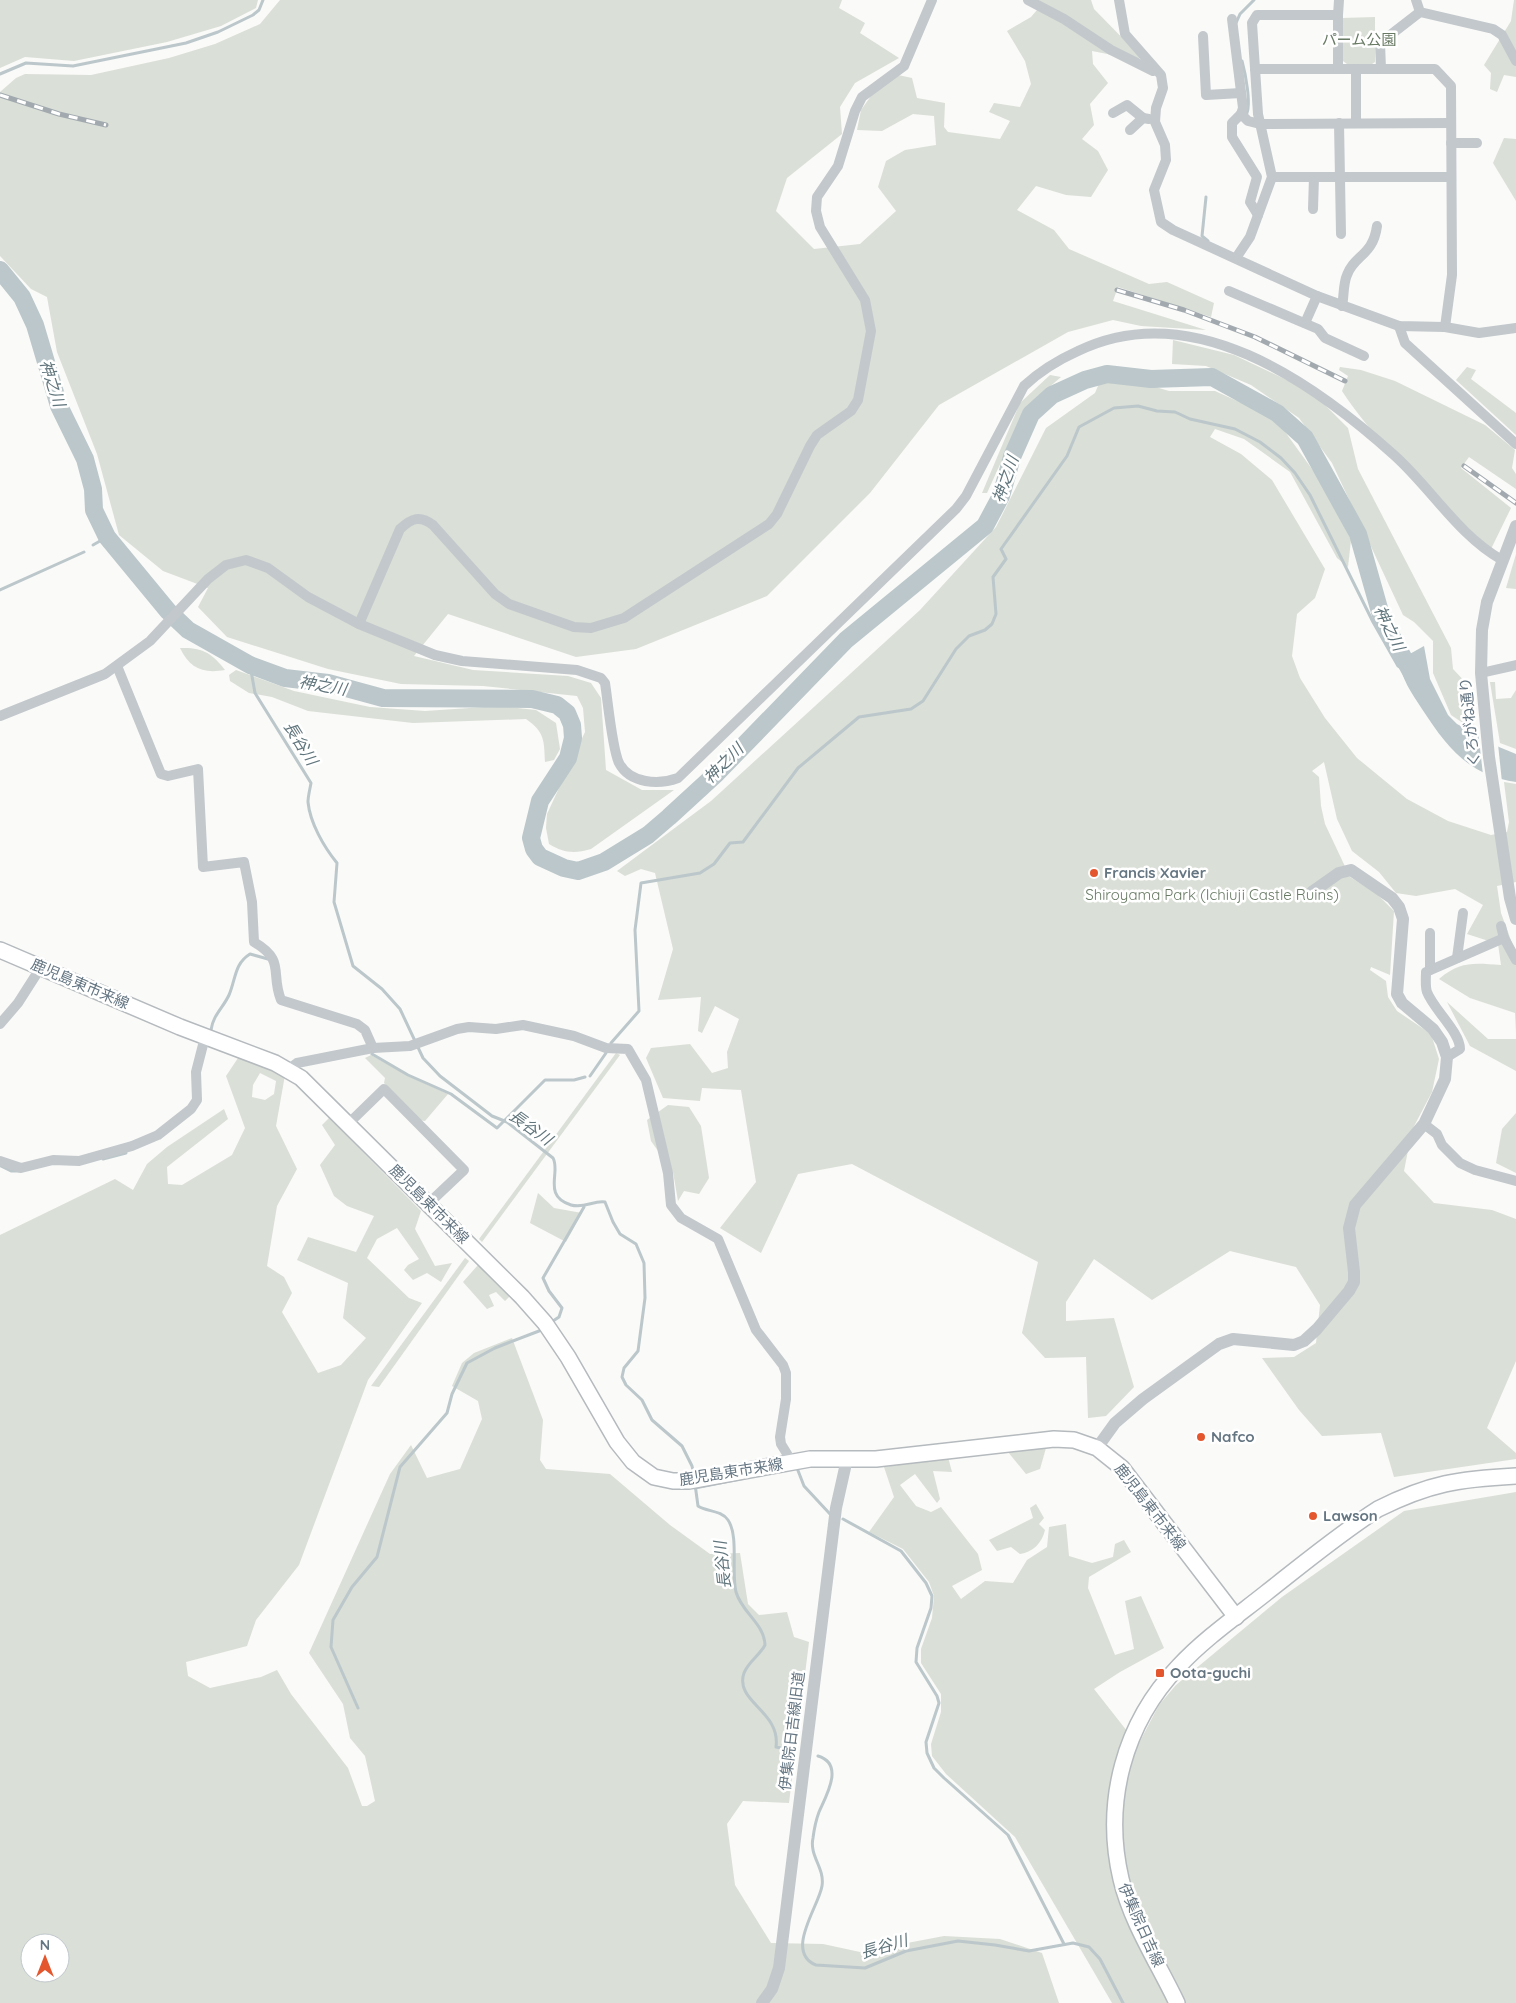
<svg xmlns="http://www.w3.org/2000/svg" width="1516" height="2003" font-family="Quicksand,'Noto Sans JP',sans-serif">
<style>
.green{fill:#dadfd7;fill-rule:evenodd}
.water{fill:#bbc7cb}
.pier{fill:#fafaf8}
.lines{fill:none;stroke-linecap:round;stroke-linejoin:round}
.stream{stroke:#bbc7cb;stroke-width:3}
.river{stroke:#bbc7cb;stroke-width:18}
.primary-casing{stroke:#b5babe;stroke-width:18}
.minor{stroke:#c3c8cc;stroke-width:10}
.tertiary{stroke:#c3c8cc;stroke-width:12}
.primary{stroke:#fff;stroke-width:15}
.rail-casing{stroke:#a2aab0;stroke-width:5}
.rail{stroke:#fff;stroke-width:3;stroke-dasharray:9;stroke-linecap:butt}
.poi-dot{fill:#e4572e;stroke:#fff;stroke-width:2}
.labels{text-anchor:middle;stroke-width:5;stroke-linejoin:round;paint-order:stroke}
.park-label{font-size:15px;fill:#687a64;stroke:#fff}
.street-label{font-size:15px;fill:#657683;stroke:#fff}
.poi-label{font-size:15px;font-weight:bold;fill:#657683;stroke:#fff;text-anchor:start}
.water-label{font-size:16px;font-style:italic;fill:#60757c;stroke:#fff}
</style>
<rect width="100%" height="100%" fill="#fafaf8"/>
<g class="green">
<path d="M0,0H258L256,8L221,26L167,42L74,61L25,57L0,68Z"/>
<path d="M280,0H842L839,8L865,23L860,33L899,58L855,83L840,107L842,134L787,178L776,211L814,249L860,244L896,211L878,187L886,161L905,150L936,145L934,116L913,114L882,131L857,130L861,110L871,96L898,75L912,78L917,98L945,103L944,127L948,132L1000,139L1010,121L989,112L994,103L1020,107L1031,84L1025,61L1007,31L1031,17L1043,3L1038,0H1091L1094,9L1141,57L1138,60L1092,51L1093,64L1108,83L1090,104L1094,125L1082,139L1098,151L1108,170L1091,197L1066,195L1036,186L1017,210L1054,230L1069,249L1149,284L1167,282L1214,303L1211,317L1118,287L1113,301L1206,330L1141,326L1113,320L1068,332L939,405L870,493L767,596L636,649L576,657L448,614L414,656L473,670L568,676L591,683L601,698L606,770L642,790H674L591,849C574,854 564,853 549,844L546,828L547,814L585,732L583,708L577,696L483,686L401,684L328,669L227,637L198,607L208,588L163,571L119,535L97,454L57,352L47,297L31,289L0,256V92L16,78L25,74L91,75L169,58L215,44L260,24Z"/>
<path d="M1514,0H1516V77L1504,75L1497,92L1490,89L1491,73L1484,65L1511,21Z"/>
<path d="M1375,17V62L1372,64H1347L1343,61L1342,18Z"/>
<path d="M1504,138L1516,139V201L1493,163Z"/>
<path d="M1173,340L1234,355L1289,381L1319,399L1348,428L1358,469L1451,648L1453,669L1470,687L1474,726L1463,723L1451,715L1433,673V641L1414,622L1403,615L1332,463L1299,418L1251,385L1206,366L1172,364Z"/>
<path d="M1340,367L1361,370L1395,381L1485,425L1515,450L1512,468L1516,474V489L1469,457L1461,468L1511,508L1491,549C1440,502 1380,449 1342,391L1348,376L1339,370Z"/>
<path d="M1467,367L1476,370L1471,379L1516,413V435L1456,380Z"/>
<path d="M1050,375L1061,377L1026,407L987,493H982L1020,403Z"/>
<path d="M1100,381L1149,385L1169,391H1215L1275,418L1325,487L1351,540L1348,567L1337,558L1290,472L1244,439L1215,429L1210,437L1241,454L1272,480L1325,569L1315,598L1297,614L1292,656L1300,678L1325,718L1357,758L1407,799L1448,821L1491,835L1507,832L1509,822L1504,782L1516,784V882L1497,886L1501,913L1516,954V1033L1515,1013L1470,998L1439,979C1460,961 1474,963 1501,965L1498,944L1467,934L1483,905L1455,889L1416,896L1396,893L1379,872L1352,851L1337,819L1324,762L1312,771L1319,777L1321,806L1325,824L1350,877L1377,894L1394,911L1390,975L1371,967L1370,970L1386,981L1388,997L1397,1011L1431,1034L1439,1059L1432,1092L1412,1130L1404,1171L1434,1203L1492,1210L1516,1219V1361L1487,1428L1516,1453V1459L1394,1477L1381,1433L1322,1436L1299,1410L1262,1358L1294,1357L1316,1343L1320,1305L1296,1267L1230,1251L1152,1300L1094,1259L1066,1302V1321L1114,1318L1134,1387L1106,1416L1088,1418L1086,1357L1045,1358L1022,1333L1038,1262L852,1164L798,1174L761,1253L720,1228L756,1182L741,1090L702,1088L700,1101L663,1098L646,1058L651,1048L690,1044L712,1073L728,1068L727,1052L739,1019L715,1006L702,1033L698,1031L701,997L658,1000L673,949L655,873L641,869L625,876L617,871L711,801L920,610L996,527L1046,428L1095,393Z"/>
<path d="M1516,554V589L1506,588Z"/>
<path d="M180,648C202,647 212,653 225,670C202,674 190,668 180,648Z"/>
<path d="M236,670L294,691L370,707L425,711L499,706L536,710L556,723L560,749L554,760L545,762C544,741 545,732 526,719L413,723L308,711L272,697L249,693L230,681L229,675Z"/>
<path d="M1490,682H1495L1496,699L1511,698L1516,690V749L1500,743Z"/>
<path d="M1447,1002L1488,1039H1516V1071L1470,1046Z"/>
<path d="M616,1053L620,1055L482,1242L479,1239Z"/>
<path d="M240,1055L285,1075L276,1126L297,1169L277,1206L267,1266L284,1277L292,1293L282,1312L318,1373L341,1365L366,1338L343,1318L348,1283L297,1260L308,1237L356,1252L374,1216L347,1206L334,1196L320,1165L335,1145L322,1125L329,1118L421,1211L415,1229L435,1266L452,1263L441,1282L427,1273L413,1280L404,1270L408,1265L419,1259L397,1228L377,1239L367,1258L409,1298L422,1303L368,1380L299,1565L256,1620L247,1646L186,1662L188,1676L210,1688L261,1677L277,1670L291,1694L348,1768L362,1806H367L375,1801L365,1756L350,1738L343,1704L309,1653L390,1474L411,1445L427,1478L460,1469L482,1419L478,1401L452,1386L462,1363L474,1353L512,1338L543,1420L540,1460L546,1469L610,1474L670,1525L710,1554L740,1553L748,1604L759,1615L787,1612L794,1637L809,1642L789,1803L743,1801L727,1824L735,1885L771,1943L823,1944L860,1952L944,1936L1000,1939L1042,1953L1059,2003H0V1235L115,1179L133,1190L147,1164L167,1147L224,1109L228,1119L167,1167L168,1184L182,1185L232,1155L245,1128L226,1076ZM260,1073L276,1081L274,1094L265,1100L252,1097L253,1085ZM30,1943H60V1973H30Z"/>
<path d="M371,1055L408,1076L448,1094L425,1121L418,1120L384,1083L385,1078L365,1058Z"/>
<path d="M668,1105L689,1107L701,1126L709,1178L699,1194L684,1191L678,1201L673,1172L651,1141L647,1120Z"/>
<path d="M1516,1113V1173L1496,1163L1502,1129Z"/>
<path d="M538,1193L554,1208L582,1213L566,1242L530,1223Z"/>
<path d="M465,1258L469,1261L379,1387L371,1386Z"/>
<path d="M478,1265L510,1296L505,1301L496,1292L489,1295L494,1306L487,1309L463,1282Z"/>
<path d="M1046,1448L1040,1469L1026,1474L1008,1452Z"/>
<path d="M948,1457L952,1472L933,1471L940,1499L937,1503L915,1474L900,1485L916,1506L931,1512L941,1507L978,1554L982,1570L952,1586L961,1599L985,1581L1013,1583L1027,1560L1047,1547L1049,1527L1066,1524L1069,1556L1092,1563L1113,1557L1115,1544L1124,1540L1131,1552L1089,1577L1088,1588L1115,1655L1134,1649L1125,1601L1141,1596L1164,1648L1120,1672L1094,1689L1138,1745L1159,1705L1176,1685L1282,1597L1404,1511L1516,1492V2003H1112L1015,1837L946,1774L932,1756L931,1744L941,1712V1694L921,1663V1649L932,1618L934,1596L929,1582L903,1549L869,1532L894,1497L884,1467Z"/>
<path d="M1036,1504L1044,1518L1039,1524L1045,1530C1042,1543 1033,1552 1020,1554L1011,1547L997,1551L989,1540L1033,1518L1030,1508Z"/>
</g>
<path class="water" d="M1424,646L1430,679L1448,715L1457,724L1499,747L1516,754V782C1468,775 1447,747 1422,709C1411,692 1402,680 1399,660Z"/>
<path class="pier" d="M1478,731L1498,744L1502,782L1483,775Z"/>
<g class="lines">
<g class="stream">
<path d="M1236,23L1240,14L1254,0"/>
<path d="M1242,61C1245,72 1252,105 1246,115"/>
<path d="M0,74L26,63L73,66L186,43L218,32L253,15L259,10L263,0"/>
<path d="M1206,197L1202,236L1208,241"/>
<path d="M93,545L107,537"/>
<path d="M0,590L84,552"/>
<path d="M250,665L255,693L311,783C310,789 308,796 308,802C310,823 324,847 337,863L334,902L353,966L382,989L400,1009L423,1058L440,1076L492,1116L507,1122L553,1158C561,1172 542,1196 571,1205C584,1209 594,1200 605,1202L613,1222L620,1234L636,1244L644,1263L645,1298L638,1351L624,1368L622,1377L626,1385L642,1400L652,1420L682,1446L692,1466L694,1475"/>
<path d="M211,1030C213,1015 223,1008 229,995C236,979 234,964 250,954L268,959"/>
<path d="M611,1043L639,1011L635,930L641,883L700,873L714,864L730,843L743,842L798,768L859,717L911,709L923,701L956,649L969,636L985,630L992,624L996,614L993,577L1006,559L1001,549L1067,456L1079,427L1114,408L1138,406L1157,411L1175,412L1190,419L1235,429L1260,442L1281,458L1295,473L1310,495L1373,622L1398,666L1403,669"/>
<path d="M372,1054L408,1075L451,1094L497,1128L545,1080H574L585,1077"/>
<path d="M590,1076L606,1053"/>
<path d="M103,1159L126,1153"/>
<path d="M1,1166L11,1171H19"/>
<path d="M553,1321L559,1317L562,1308L549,1291L543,1278L584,1207"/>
<path d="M797,1468L804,1486L830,1514"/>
<path d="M695,1484L698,1506C707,1512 721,1510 728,1520C739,1536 731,1572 736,1592C742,1613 764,1623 765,1645C760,1655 748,1662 744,1673C734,1702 781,1711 776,1747L796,1751"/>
<path d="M695,1488L745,1478"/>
<path d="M843,1519L901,1551L926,1583L932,1596L931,1608L917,1648L916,1662L937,1696L939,1703L926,1742L927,1753L934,1768L944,1778L1008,1835L1064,1944"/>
<path d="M358,1708L331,1647L333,1620L352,1587L377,1557L400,1467L447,1413L452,1394L467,1363L495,1348L539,1331"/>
<path d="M818,1756C845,1764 826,1796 819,1812C816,1820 814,1830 813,1838C809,1856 825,1868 822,1886C819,1906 784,1952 816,1965L865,1968L906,1951L958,1941L995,1945L1029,1951L1073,1943L1089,1947L1100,1959L1123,2003"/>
</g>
<path class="river" d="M0,270L22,297L35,325L59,406L85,459L93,489L94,510L107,537L168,611L188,630L250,665L285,678L328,683L383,698L532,699L557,705L567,713L572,725L573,738L568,758L540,801L531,838L534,849L540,857L564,868L578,871L604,862L648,835L669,817L717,773L846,640L985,526L1001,496L1012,457L1031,414L1052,395L1085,380L1107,374L1151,379L1212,377L1277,413L1305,438L1358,534L1382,619L1415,679"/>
<g class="primary-casing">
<g id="primary">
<path d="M0,950L180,1027L275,1063L301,1078L522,1297L545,1323L568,1357L617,1442L633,1462L654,1477L673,1481H689L810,1459H876L1054,1439L1074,1440L1097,1448L1122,1468L1236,1617"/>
<path d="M1177,2003C1158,1963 1131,1922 1121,1879C1103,1802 1124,1723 1179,1666C1204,1639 1237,1616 1266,1593C1303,1564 1339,1534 1378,1509C1430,1483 1459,1479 1516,1476"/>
</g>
</g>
<g class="minor">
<path d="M1028,0L1064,19L1111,50L1153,71"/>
<path d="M1119,0L1125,34L1161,75L1163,88L1156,108L1155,122L1165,145L1166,160L1154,190L1161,222L1173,230L1317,296L1399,326L1445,327L1479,333L1516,328"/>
<path d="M1416,0L1420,12L1493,29L1502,35L1516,61"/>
<path d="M1338,15L1339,0"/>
<path d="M1232,19L1243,108L1241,114L1232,123V137L1257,177L1250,202L1258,215"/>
<path d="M1203,36L1206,95L1241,93"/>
<path d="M1255,69H1435L1451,86L1452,275L1445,327"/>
<path d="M1356,69V123"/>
<path d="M1381,69L1380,43L1420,12"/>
<path d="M1113,113L1127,105L1143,118"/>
<path d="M1241,114L1248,121L1260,124L1451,123"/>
<path d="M1339,123L1341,234"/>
<path d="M1130,130L1143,118L1149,119"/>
<path d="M1451,143H1477"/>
<path d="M1272,177H1451"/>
<path d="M1313,209L1314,177"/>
<path d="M1236,258L1250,237L1272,177L1258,114L1252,23L1257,15H1338V69"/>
<path d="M1229,291L1318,329L1325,338L1364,356"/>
<path d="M1342,306C1344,297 1343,284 1347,275C1354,255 1373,256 1377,226"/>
<path d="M1305,323L1317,296"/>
<path d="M1399,326L1405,343L1516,444"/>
<path d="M359,624L400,529C412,518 420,515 433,525L495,594L509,604L574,627L591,628L624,618L769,524L777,514L810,446L817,435L851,411L858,400L871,331L865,300L820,227L816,211L817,197L838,166L855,111L862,97L904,66L932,0"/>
<path d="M117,666L161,774L168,776L198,769L203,867L244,862L252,902L254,942C286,961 270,972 281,1000L357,1024L365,1030L373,1048"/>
<path d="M1481,673L1516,665"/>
<path d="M0,716L105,674L150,641L208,579L226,565L246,560L268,568L308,597L359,624L435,655L462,661L577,670L601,678L605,683C608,702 612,748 619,763C630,784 659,785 678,778L956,509L966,496L1024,386C1040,371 1058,360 1078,351C1191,296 1312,381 1394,455C1431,488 1458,535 1502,560"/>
<path d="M1501,926L1504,938"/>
<path d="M1430,933V970"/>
<path d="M1457,958L1463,913"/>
<path d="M0,1024L18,1003L41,967"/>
<path d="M1447,1057L1460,1049C1460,1032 1434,1010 1427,992C1425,986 1426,978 1426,972L1504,938L1516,960"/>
<path d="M289,1069L297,1063L373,1048L410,1046L457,1029L469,1027L496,1029L523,1025L574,1036L606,1048L628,1049L646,1080L668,1173L671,1205L681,1218L718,1239L756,1330L783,1365L786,1373V1399L780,1437L781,1444L792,1462"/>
<path d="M348,1124L384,1089L464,1170L428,1204"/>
<path d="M1424,1124L1437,1134L1442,1145L1460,1163L1475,1170L1516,1181"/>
<path d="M0,1161L21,1168L53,1160L79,1161L132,1146L158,1135L191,1109L197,1100L196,1072L205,1037"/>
</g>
<g class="tertiary">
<path d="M1516,526L1487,602L1482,630L1481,673L1489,757L1510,898L1516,919"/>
<path d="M1097,1448L1115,1423L1143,1399L1219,1344L1233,1339L1294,1345L1304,1341L1317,1329L1349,1291L1354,1282V1272L1349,1228L1355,1205L1424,1124L1445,1079L1447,1057L1442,1042L1433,1029L1402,1003L1397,994L1403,919L1399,907L1392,898L1351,870L1339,873L1312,892"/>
<path d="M762,2003L772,1989L779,1968L836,1508L847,1459"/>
</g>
<use href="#primary" class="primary"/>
<g class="rail-casing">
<g id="rail">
<path d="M0,95L59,114L106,125"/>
<path d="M1117,290L1184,310L1255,337L1345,381"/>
<path d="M1464,466L1516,503"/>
</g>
</g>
<use href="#rail" class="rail"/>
</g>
<g class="poi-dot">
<circle cx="1094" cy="873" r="5"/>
<circle cx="1201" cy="1437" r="5"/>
<circle cx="1313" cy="1516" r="5"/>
<rect x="1155" y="1668" width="10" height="10" rx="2.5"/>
</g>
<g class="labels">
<g class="park-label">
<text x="1359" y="45">パーム公園</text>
<text x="1212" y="900">Shiroyama Park (Ichiuji Castle Ruins)</text>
</g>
<g class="street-label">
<text transform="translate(1470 722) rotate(-96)" y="5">くろがね通り</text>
<text transform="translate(80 984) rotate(23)" y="5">鹿児島東市来線</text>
<text transform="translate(429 1204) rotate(45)" y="5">鹿児島東市来線</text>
<text transform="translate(731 1472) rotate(-9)" y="5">鹿児島東市来線</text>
<text transform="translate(1150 1507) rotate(52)" y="5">鹿児島東市来線</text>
<text transform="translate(792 1731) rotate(-83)" y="5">伊集院日吉線旧道</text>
<text transform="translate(1141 1925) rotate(66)" y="5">伊集院日吉線</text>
</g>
<g class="poi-label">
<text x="1104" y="878">Francis Xavier</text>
<text x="1211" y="1442">Nafco</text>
<text x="1323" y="1521">Lawson</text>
<text x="1170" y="1678">Oota-guchi</text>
</g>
<g class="water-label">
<text transform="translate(53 383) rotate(72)" y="6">神之川</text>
<text transform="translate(1005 479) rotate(-71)" y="6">神之川</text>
<text transform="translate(1390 628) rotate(64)" y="6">神之川</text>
<text transform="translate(323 685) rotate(10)" y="6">神之川</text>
<text transform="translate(301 743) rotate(58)" y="6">長谷川</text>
<text transform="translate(723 763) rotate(-45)" y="6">神之川</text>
<text transform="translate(531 1127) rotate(36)" y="6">長谷川</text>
<text transform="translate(722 1565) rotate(-96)" y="6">長谷川</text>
<text transform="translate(884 1946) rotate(-16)" y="6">長谷川</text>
</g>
</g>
<g transform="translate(45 1958)"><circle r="24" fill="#ffffff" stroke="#c1c8cd"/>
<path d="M0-4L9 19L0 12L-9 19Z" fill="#e4572e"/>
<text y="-8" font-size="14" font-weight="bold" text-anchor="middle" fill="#657683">N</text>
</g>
</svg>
